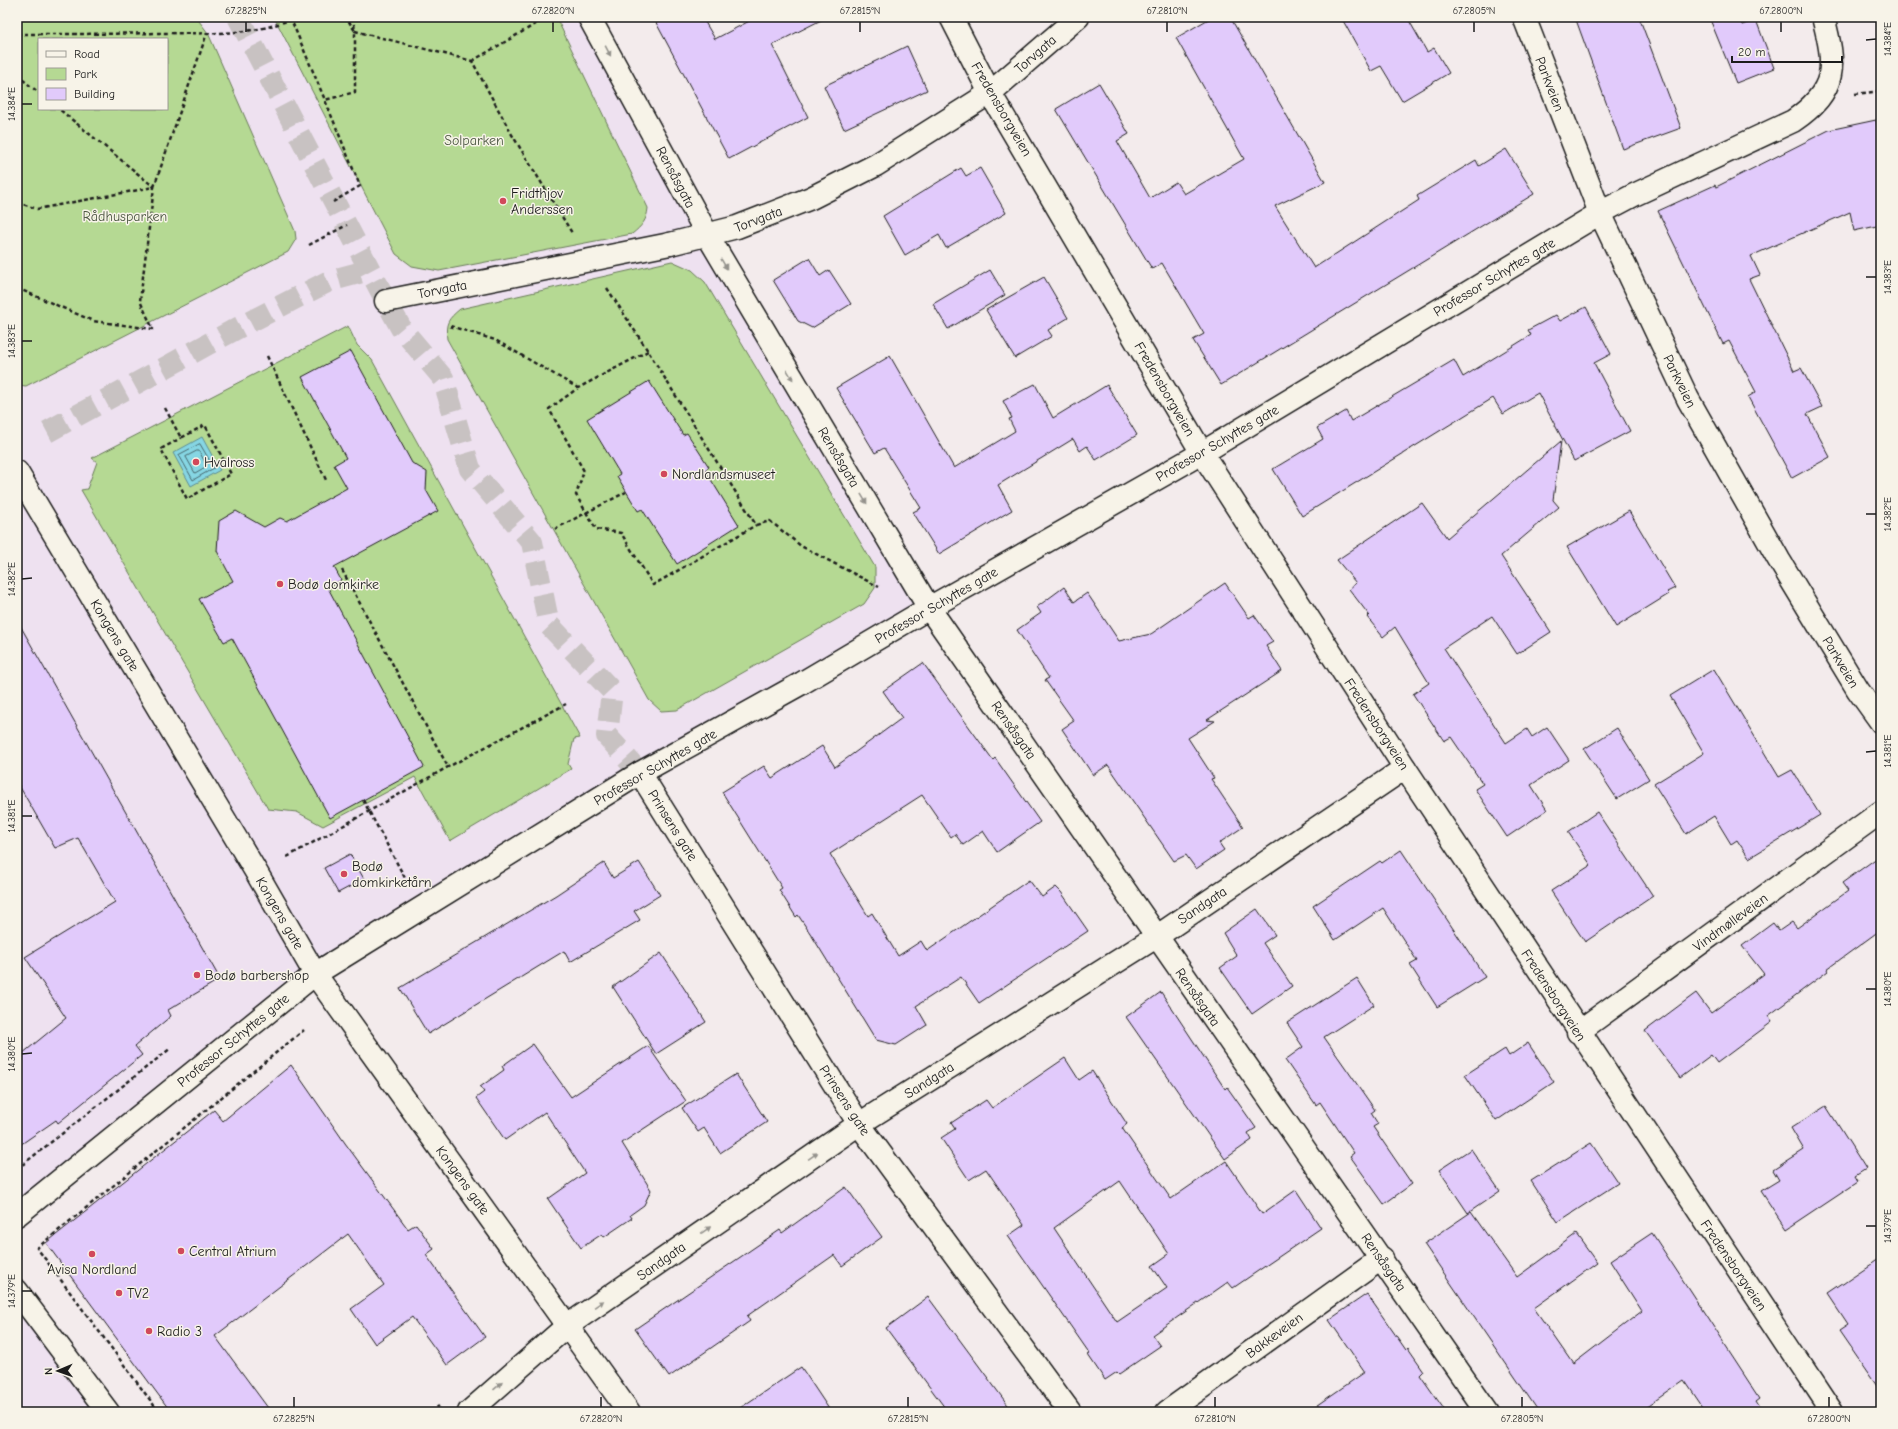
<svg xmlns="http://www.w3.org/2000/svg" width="1898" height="1429" font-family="'Comic Neue',sans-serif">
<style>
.built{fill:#eee1f0;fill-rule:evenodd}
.green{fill:#b5d993;stroke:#687a58;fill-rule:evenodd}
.water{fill:#86d6e3;stroke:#5c8c93}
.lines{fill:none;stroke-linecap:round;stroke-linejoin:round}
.shore{stroke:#46666c;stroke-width:1}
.building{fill:#e1cafb;stroke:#1c1c1c;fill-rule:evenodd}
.pedestrian-tunnel{stroke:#c8c2c2;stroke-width:22;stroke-dasharray:22 11;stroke-linecap:butt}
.pedestrian-casing{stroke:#1c1c1c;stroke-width:25}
.minor-casing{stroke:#1c1c1c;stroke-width:25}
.path{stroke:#1c1c1c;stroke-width:2.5;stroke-dasharray:4 3;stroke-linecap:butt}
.pedestrian{stroke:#f7f3e8;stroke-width:22}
.minor{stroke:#f7f3e8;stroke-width:22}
.oneway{fill:#94928c}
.ticks{fill:none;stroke:#1c1c1c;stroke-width:1.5}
.poi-dot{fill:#d1495b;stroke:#f7f3e8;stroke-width:1.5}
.labels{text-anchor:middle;stroke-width:3;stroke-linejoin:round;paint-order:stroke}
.street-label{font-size:14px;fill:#1c1c1c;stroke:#f7f3e8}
.park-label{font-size:14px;fill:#4a5540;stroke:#f7f3e8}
.poi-label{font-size:14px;fill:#1c1c1c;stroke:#f7f3e8;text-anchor:start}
.neatline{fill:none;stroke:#1c1c1c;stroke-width:1.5}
.ticks-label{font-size:10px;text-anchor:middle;fill:#1c1c1c}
</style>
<rect width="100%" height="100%" fill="#f3ebec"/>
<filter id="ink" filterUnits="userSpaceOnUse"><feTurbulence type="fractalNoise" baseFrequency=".025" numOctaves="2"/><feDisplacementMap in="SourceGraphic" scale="8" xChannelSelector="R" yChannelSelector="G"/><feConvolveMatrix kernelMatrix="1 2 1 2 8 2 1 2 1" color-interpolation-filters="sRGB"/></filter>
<g filter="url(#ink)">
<g class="built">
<path d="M17,17H589L929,608L315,974L17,1215ZM39,39H167V109H39Z"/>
<path d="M17,1291L108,1412H17Z"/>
</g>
<g class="green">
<path d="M17,17H196L208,33L295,231L296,239L288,252L26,386L17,385ZM39,39H167V109H39Z"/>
<path d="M274,17H556L648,208C647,220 642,226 632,234L439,271L412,266L396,254Z"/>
<path d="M672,261L692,270L705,282L875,567V588L864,604L677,710L661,711L649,700L447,339C445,323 448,319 460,309Z"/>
<path d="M348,326L357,345L372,360L580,738L574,739L568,764L571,769L450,841L415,777L323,826L297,812L268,809L81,490L87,489L97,462L92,458Z"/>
</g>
<path class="water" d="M202,437L220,470L191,486L173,453Z"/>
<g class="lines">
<g class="shore">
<path d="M200,444L214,468L193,480L179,455Z"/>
<path d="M197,451H199L207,466L195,473L186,457Z"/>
</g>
</g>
<g class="building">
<path d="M653,17H702L715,39L757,17H827L772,45L808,117L729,159Z"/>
<path d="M1212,17H1230L1325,182L1275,206L1314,268L1419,200L1417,196L1476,160L1479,166L1506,149L1534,194L1221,385L1193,340L1204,334L1162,263L1152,269L1056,109L1099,83L1129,134L1117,141L1150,198L1176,182L1184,194L1244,159L1176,38Z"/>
<path d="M1341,17H1407L1427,52L1434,48L1449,73L1402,101L1381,66L1371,71Z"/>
<path d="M1575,17H1639L1681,128L1623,149Z"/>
<path d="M1709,17H1739L1742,25L1756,20L1774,68L1736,83Z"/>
<path d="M907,46L927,90L844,129L824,86Z"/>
<path d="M1876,120L1881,143V225L1854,231L1850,212L1751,256L1760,275L1749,279L1794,371L1801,368L1822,407L1807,414L1830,457L1792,478L1748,397L1756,392L1729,341L1723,344L1658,211L1715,185L1716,187L1829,130Z"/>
<path d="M961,168L966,176L980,168L1006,213L946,248L939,235L905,255L883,216Z"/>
<path d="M809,258L820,276L829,270L851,304L812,328L798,321L773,280Z"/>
<path d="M990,270L1005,295L948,329L933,304Z"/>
<path d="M1044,277L1068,318L1048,330L1052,336L1015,358L986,310Z"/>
<path d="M1586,307L1611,354L1594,363L1630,431L1574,461L1538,393L1503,414L1493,398L1302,516L1273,469L1323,439L1317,428L1346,411L1351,421L1454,360L1463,377L1531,335L1528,330L1556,315L1560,321Z"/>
<path d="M351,351L412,463L427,472L426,490L438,511L334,567L341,580L328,588L424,767L330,818L232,638L224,642L199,599L233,581L217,551L219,521L236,511L264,527L280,518L287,521L347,488L334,465L346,458L302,377Z"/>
<path d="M890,356L954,468L1015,431L1009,419L1012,418L1003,401L1035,384L1053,418L1107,385L1137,435L1096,460L1087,446L1080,451L1073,439L998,485L1012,510L939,554L913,512L921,508L884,448L875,453L836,388Z"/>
<path d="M649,381L683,435L687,433L709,467L705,470L739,525L677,564L642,509L638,511L617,476L620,474L587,419Z"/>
<path d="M1561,441L1553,500L1559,507L1501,556L1551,632L1517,654L1492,616L1444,648L1506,743L1527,729L1532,737L1547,727L1569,760L1531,785L1547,810L1507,837L1475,789L1483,784L1451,737L1444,741L1413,694L1429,683L1395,627L1383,637L1367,617L1369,615L1349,589L1356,583L1337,560L1422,503L1447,538Z"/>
<path d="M1629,511L1675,588L1667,592L1669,594L1616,627L1567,547Z"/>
<path d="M1225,583L1249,618L1254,615L1273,642L1266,646L1282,671L1207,720L1215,721L1188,738L1214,778L1211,779L1243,827L1219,843L1224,850L1196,869L1186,855L1174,861L1108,765L1093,775L1062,729L1074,721L1045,680L1049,678L1017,630L1041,613L1037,607L1064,587L1074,602L1087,593L1119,641L1151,634Z"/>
<path d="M17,620L220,979L168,1010L171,1016L135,1046L142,1055L58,1123L56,1120L17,1147V1058L66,1018L25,957L115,902L78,838L55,848L17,782Z"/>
<path d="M923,663L993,760L995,758L1040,822L997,852L983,831L963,845L955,834L951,837L922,795L830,854L868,916L872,913L898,956L921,941L927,951L1029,880L1042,897L1056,887L1061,892L1088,931L979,1003L961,977L916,1006L927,1025L896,1045L876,1040L812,936L798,915L796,917L779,890L782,888L722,792L764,766L772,778L822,746L835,767L902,718L883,691Z"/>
<path d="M1714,669L1779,777L1792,770L1820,815L1749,858L1737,840L1731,844L1714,816L1686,834L1654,784L1704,753L1670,696Z"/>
<path d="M1617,728L1649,779L1617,799L1584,749Z"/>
<path d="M1597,812L1653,896L1585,942L1551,891L1591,865L1568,832Z"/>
<path d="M1401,850L1485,977L1437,1007L1410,965L1417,961L1383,908L1335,940L1313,906L1380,861L1382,863Z"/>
<path d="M350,854L364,879L338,893L324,868Z"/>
<path d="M1881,855V933L1879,931L1827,969L1828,971L1768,1016L1772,1022L1717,1063L1711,1055L1680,1078L1645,1031L1696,993L1711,1013L1764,974L1742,946L1773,923L1779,931L1792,922L1797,928L1848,891L1842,883Z"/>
<path d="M639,862L660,895L634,911L640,920L570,962L564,951L428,1034L400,988L556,895L604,863L613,878Z"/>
<path d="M1257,909L1275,935L1263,943L1292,986L1252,1014L1220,968L1237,956L1223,933Z"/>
<path d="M661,953L706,1022L656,1054L613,987Z"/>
<path d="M1357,978L1374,1005L1324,1037L1375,1110L1371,1113L1378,1124L1373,1127L1412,1184L1384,1204L1350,1156L1354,1153L1320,1102L1316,1105L1285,1060L1303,1047L1287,1023Z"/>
<path d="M1161,992L1225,1089L1227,1087L1256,1128L1248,1133L1252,1140L1225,1159L1126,1017Z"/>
<path d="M1528,1043L1554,1082L1496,1121L1465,1075L1505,1049L1509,1056Z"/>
<path d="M533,1044L571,1097L648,1046L686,1101L622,1143L651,1190L644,1205L630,1215L632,1218L604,1237L602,1234L581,1248L548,1199L585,1173L545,1112L505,1140L476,1098L484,1092L480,1087L504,1070L502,1066Z"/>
<path d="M1065,1058L1079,1080L1092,1071L1127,1124L1122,1128L1171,1199L1226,1161L1262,1214L1296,1190L1321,1228L1233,1288L1228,1282L1152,1335L1160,1346L1119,1374L1117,1372L1105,1380L1088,1355L1090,1354L1008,1236L1024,1225L986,1169L969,1180L941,1138L955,1129L951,1123L986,1100L992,1108ZM1120,1181L1169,1254L1152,1266L1167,1288L1117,1322L1054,1228Z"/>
<path d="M291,1065L345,1143L408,1229L416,1224L434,1249L426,1255L485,1337L447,1365L412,1317L375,1344L351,1309L384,1285L348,1234L215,1336L271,1412H171L46,1243L214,1110L223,1121Z"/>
<path d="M736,1074L767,1122L720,1153L704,1128L698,1132L682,1108Z"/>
<path d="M1826,1106L1866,1169L1855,1176L1858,1181L1786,1229L1761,1191L1779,1180L1773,1170L1804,1150L1791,1128Z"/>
<path d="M1591,1143L1618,1183L1558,1222L1531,1181Z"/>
<path d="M1471,1149L1500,1191L1468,1213L1439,1170Z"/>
<path d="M846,1187L882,1237L842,1266L834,1255L747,1316L750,1321L669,1377L635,1329L780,1230L782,1233Z"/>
<path d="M1471,1212L1517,1277L1576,1234L1597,1263L1534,1308L1573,1364L1642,1311L1610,1261L1652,1233L1760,1398L1756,1401L1763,1412H1705L1684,1381L1640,1412H1539L1424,1244Z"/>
<path d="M1881,1258V1391L1839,1330L1848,1324L1828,1294Z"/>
<path d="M1367,1294L1406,1350L1408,1348L1424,1371L1420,1375L1446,1412H1307L1365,1372L1329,1320Z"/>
<path d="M928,1297L1013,1412H948L886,1328Z"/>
<path d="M801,1367L831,1412H734Z"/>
</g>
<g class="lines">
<g class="pedestrian-tunnel">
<path d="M238,17L386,301L401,328L443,378L470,469L532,542L549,625L612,691L607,736L640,773"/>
<path d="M47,432L234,330L329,281L370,270"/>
</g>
<g class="pedestrian-casing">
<path id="pedestrian" d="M386,301L670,244"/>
</g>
<g class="minor-casing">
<g id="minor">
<path d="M589,17L708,236L929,608L1487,1412"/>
<path d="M951,17L990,93L1202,453L1405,768L1832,1412"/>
<path d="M1524,17L1600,213L1688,399L1779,560L1858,690L1881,722"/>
<path d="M670,244L737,227L811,198L876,165L990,93L1078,17"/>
<path d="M17,472L255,870L315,974L629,1412"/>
<path d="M640,773L859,1124L1070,1412"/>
<path d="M1578,1032L1881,812"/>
<path d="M17,1215L315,974L640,773L802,683L929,608L1202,453L1600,213L1634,195L1793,121C1838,90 1836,66 1823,17"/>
<path d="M17,1291L108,1412"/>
<path d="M469,1412L567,1326L859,1124L1156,937L1405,768"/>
<path d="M1167,1412L1382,1258"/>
</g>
</g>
<g class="path">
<path d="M290,17L325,100"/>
<path d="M353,17L355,31L472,61L511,133L572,233"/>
<path d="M17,34C64,34 111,34 158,33C201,33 251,37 291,19"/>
<path d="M472,61L548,17"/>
<path d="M17,75L39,93"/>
<path d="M1855,94L1881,91"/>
<path d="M17,202L37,209L154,187L207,33"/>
<path d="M333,202L360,186L325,100L355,92V31L346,17"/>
<path d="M309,245L347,225"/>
<path d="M17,288L93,321L153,329L140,301L154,187L59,109"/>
<path d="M607,288L648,351L756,525L770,521L801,546L879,587"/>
<path d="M450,326L495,340L578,388"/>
<path d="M648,351L578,388L549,409L584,471L576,495L596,529L621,533L653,585L756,525"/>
<path d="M267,356L327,482"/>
<path d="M165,408L181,438L205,425L231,474L187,499L161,449L181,438"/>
<path d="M555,529L626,492"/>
<path d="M342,570L448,767"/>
<path d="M363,800L405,878"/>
<path d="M287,857L448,767L566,704"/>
<path d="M17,1169L171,1048"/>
<path d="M159,1412L37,1248L304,1030"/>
<path d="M431,1412L439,1406"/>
</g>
<use href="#pedestrian" class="pedestrian"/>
<use href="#minor" class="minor"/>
</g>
<defs><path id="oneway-solid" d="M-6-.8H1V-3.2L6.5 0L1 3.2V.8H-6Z"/></defs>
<g class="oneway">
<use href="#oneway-solid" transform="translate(608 51) rotate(62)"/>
<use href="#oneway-solid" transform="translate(724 264) rotate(60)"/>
<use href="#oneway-solid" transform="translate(790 375) rotate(59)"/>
<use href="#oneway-solid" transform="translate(864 499) rotate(59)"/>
<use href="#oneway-solid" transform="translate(813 1156) rotate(-35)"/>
<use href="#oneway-solid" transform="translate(706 1230) rotate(-35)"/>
<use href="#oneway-solid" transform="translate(599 1304) rotate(-35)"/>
<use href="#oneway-solid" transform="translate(498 1386) rotate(-41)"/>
</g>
</g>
<path class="ticks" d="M246,22V32M553,22V32M860,22V32M1167,22V32M1474,22V32M1781,22V32M1866,40L1876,39M22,104H32M1866,277H1876M22,341H32M1866,514H1876M22,579L32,578M1866,752L1876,751M22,816H32M1866,989H1876M22,1054L32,1053M1866,1226H1876M22,1291H32M294,1397V1407M601,1397V1407M908,1397V1407M1215,1397V1407M1522,1397V1407M1829,1397V1407"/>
<g class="poi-dot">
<circle cx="503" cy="201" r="4"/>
<circle cx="196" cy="462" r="4"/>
<circle cx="664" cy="474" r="4"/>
<circle cx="280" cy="584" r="4"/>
<circle cx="344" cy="874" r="4"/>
<circle cx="197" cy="975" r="4"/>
<circle cx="181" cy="1251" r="4"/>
<circle cx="92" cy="1254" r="4"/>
<circle cx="119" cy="1293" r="4"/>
<circle cx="149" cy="1331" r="4"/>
</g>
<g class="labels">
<g class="street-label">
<text transform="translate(1035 54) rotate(-41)" y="5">Torvgata</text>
<text transform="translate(1550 84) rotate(69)" y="5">Parkveien</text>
<text transform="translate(1002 109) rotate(60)" y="5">Fredensborgveien</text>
<text transform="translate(676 177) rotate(62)" y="5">Rensåsgata</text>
<text transform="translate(758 219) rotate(-21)" y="5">Torvgata</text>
<text transform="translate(1494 277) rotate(-31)" y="5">Professor Schyttes gate</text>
<text transform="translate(442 289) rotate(-11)" y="5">Torvgata</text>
<text transform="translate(1680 381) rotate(64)" y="5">Parkveien</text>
<text transform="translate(1165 389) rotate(60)" y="5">Fredensborgveien</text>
<text transform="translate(1217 443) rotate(-30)" y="5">Professor Schyttes gate</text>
<text transform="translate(839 457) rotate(59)" y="5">Rensåsgata</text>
<text transform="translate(936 605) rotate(-30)" y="5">Professor Schyttes gate</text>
<text transform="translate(115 635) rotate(59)" y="5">Kongens gate</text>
<text transform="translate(1841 662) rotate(59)" y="5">Parkveien</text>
<text transform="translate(1377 724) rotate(57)" y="5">Fredensborgveien</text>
<text transform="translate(1014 730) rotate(55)" y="5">Rensåsgata</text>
<text transform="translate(655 767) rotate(-30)" y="5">Professor Schyttes gate</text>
<text transform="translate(673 825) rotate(58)" y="5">Prinsens gate</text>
<text transform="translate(1202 905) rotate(-34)" y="5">Sandgata</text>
<text transform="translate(280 913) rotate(60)" y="5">Kongens gate</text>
<text transform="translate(1730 922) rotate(-36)" y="5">Vindmølleveien</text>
<text transform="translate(1554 995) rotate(57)" y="5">Fredensborgveien</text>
<text transform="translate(1198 997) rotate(55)" y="5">Rensåsgata</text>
<text transform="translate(233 1040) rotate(-39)" y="5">Professor Schyttes gate</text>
<text transform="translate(929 1080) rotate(-32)" y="5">Sandgata</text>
<text transform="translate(845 1100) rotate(57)" y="5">Prinsens gate</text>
<text transform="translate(463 1180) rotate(54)" y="5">Kongens gate</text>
<text transform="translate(661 1261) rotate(-35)" y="5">Sandgata</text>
<text transform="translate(1384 1262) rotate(55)" y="5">Rensåsgata</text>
<text transform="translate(1734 1265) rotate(56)" y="5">Fredensborgveien</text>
<text transform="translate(1274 1335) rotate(-36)" y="5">Bakkeveien</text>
</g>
<g class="park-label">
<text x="474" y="145">Solparken</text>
<text x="125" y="221">Rådhusparken</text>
</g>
<g class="poi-label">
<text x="511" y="198">Fridthjov<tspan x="511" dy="16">Anderssen</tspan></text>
<text x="204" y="467">Hvalross</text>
<text x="672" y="479">Nordlandsmuseet</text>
<text x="288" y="589">Bodø domkirke</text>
<text x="352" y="871">Bodø<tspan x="352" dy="16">domkirketårn</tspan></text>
<text x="205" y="980">Bodø barbershop</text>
<text x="189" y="1256">Central Atrium</text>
<text x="92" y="1274" text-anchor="middle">Avisa Nordland</text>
<text x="127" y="1298">TV2</text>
<text x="157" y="1336">Radio 3</text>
</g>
</g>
<rect width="1898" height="1429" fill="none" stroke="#f7f3e8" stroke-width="44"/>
<rect x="38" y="38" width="130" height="72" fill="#f7f3e8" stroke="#9f9d96"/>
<rect x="46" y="51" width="20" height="6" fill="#f7f3e8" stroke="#9f9d96"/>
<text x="74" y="58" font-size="12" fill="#1c1c1c">Road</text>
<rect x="46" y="68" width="20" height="12" fill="#b5d993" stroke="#9f9d96"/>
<text x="74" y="78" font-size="12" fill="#1c1c1c">Park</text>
<rect x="46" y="88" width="20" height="12" fill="#e1cafb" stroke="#9f9d96"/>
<text x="74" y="98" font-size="12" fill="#1c1c1c">Building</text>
<g transform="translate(58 1371) rotate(268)" stroke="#f7f3e8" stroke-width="3" paint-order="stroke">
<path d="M0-3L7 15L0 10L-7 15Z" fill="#1c1c1c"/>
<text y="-6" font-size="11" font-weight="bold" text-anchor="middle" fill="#1c1c1c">N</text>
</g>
<path d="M1732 56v6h110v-6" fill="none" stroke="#1c1c1c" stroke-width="2"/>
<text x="1738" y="56" font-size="12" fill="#1c1c1c" stroke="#f7f3e8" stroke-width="3" paint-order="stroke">20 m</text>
<rect x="22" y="22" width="1854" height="1385" class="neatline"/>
<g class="ticks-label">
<text x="246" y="14">67.2825°N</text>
<text x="553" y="14">67.2820°N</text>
<text x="860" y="14">67.2815°N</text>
<text x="1167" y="14">67.2810°N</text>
<text x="1474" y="14">67.2805°N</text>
<text x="1781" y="14">67.2800°N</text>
<text transform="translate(1887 39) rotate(-90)" y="4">14.384°E</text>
<text transform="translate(11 104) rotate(-90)" y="4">14.384°E</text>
<text transform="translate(1887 277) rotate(-90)" y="4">14.383°E</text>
<text transform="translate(11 341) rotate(-90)" y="4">14.383°E</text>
<text transform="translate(1887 514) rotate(-90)" y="4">14.382°E</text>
<text transform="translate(11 579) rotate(-90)" y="4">14.382°E</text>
<text transform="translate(1887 751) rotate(-90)" y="4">14.381°E</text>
<text transform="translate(11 816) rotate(-90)" y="4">14.381°E</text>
<text transform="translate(1887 989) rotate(-90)" y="4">14.380°E</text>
<text transform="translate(11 1054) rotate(-90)" y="4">14.380°E</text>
<text transform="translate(1887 1226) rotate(-90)" y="4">14.379°E</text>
<text transform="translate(11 1291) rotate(-90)" y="4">14.379°E</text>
<text x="294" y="1422">67.2825°N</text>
<text x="601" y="1422">67.2820°N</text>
<text x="908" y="1422">67.2815°N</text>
<text x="1215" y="1422">67.2810°N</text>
<text x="1522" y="1422">67.2805°N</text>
<text x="1829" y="1422">67.2800°N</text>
</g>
</svg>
